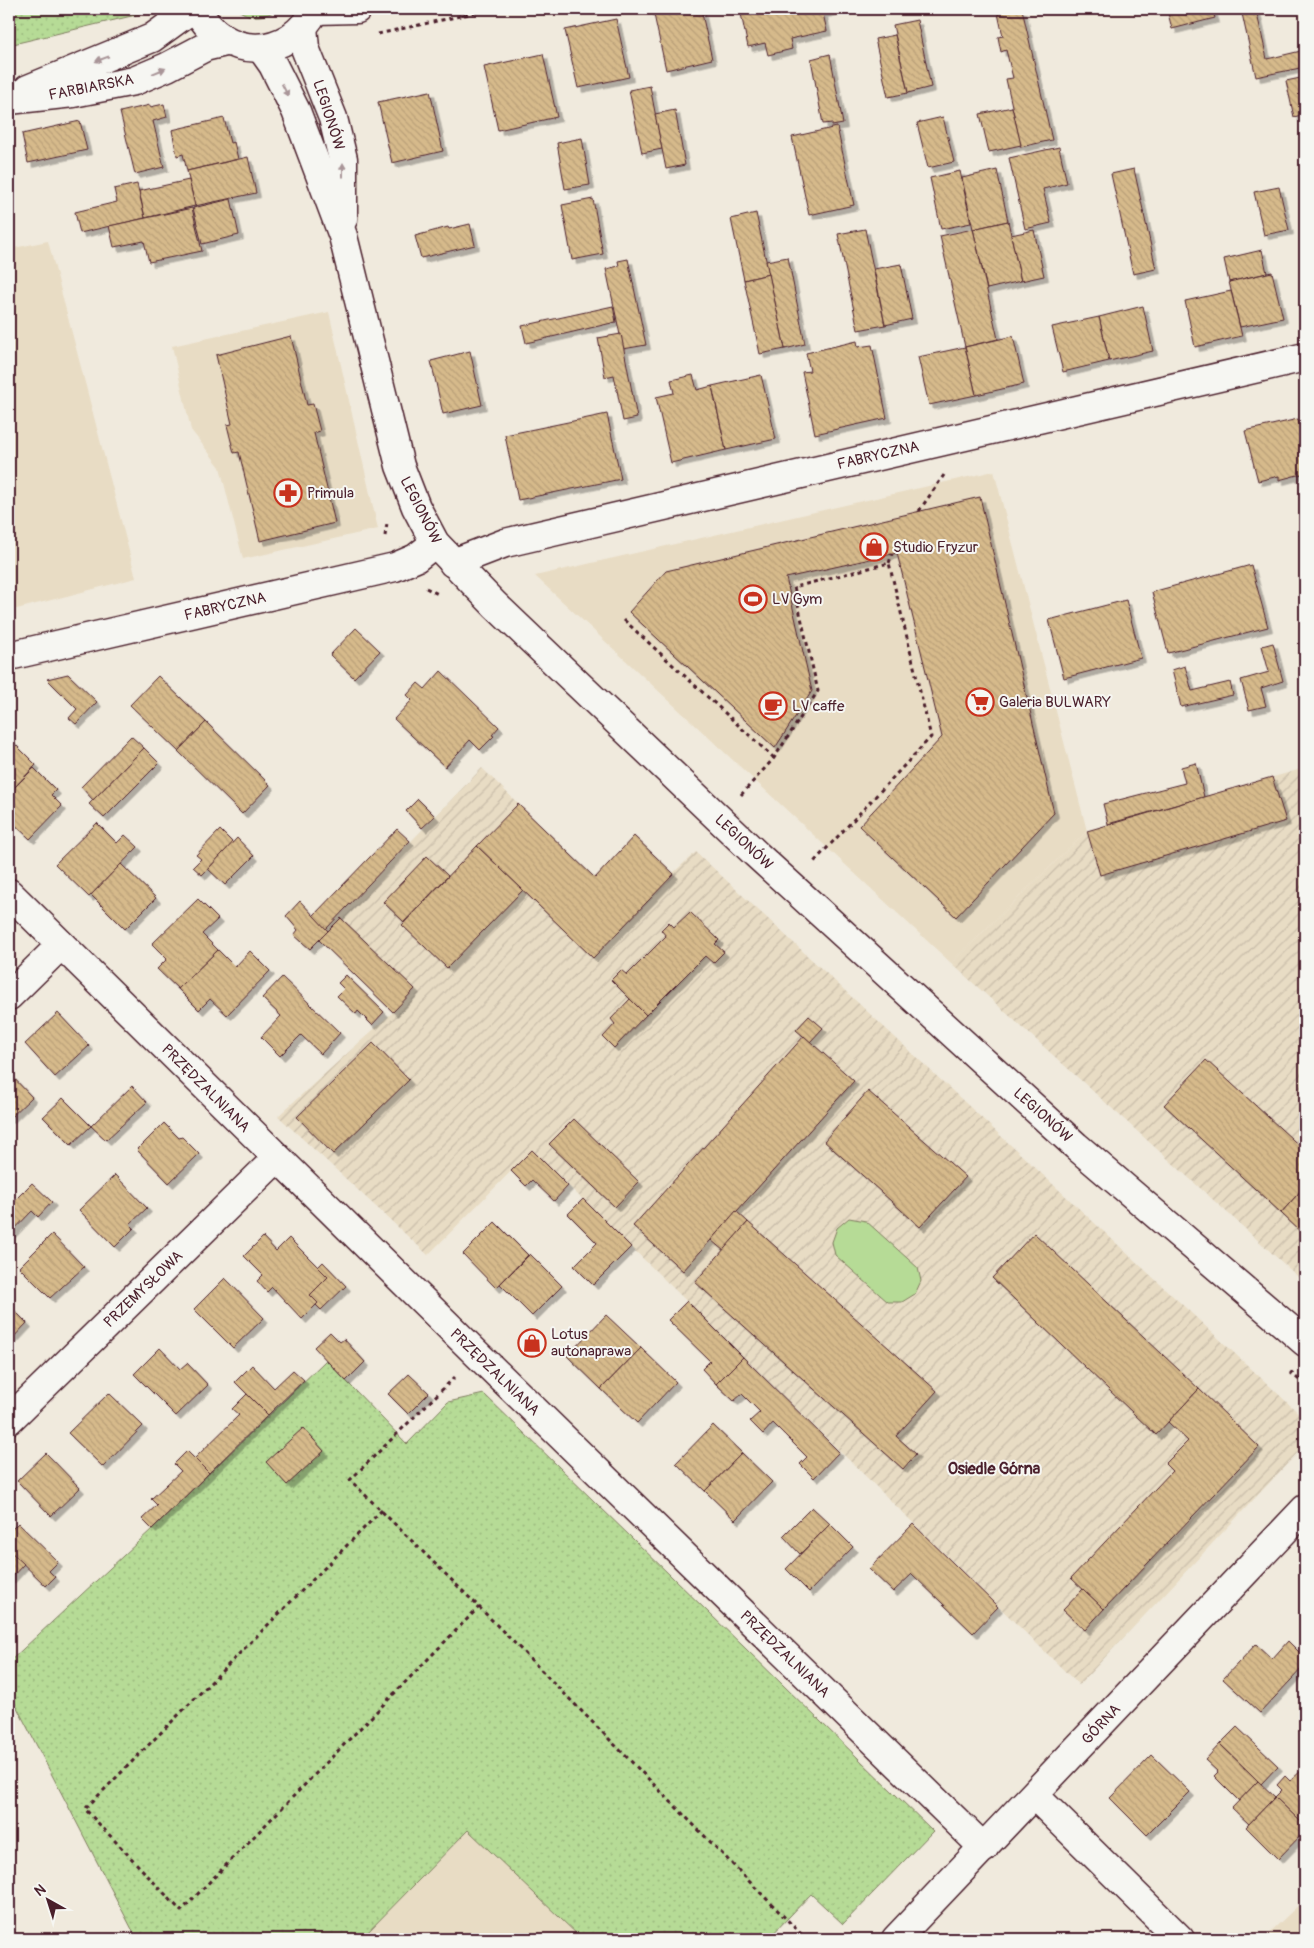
<svg xmlns="http://www.w3.org/2000/svg" width="1314" height="1948" font-family="Pangolin,sans-serif">
<style>
.built{fill:#e8dcc4}
.industrial{fill:url(#industrial-furrows)}
.grass{fill:#b6db96;stroke:#807d60}
.park{fill:url(#park-dots);stroke:#807d60}
.building{fill:url(#building-back-hatch);stroke:#4a1f2b;filter:url(#shadow)}
.lines{fill:none;stroke-linecap:round;stroke-linejoin:round}
.street-casing{stroke:#4a1f2b;stroke-width:31}
.secondary-casing{stroke:#4a1f2b;stroke-width:31}
.path{stroke:#4a1f2b;stroke-width:3;stroke-dasharray:4 4;stroke-linecap:butt}
.street{stroke:#f6f6f2;stroke-width:28}
.secondary{stroke:#f6f6f2;stroke-width:28}
.oneway{fill:#a99598}
.labels{text-anchor:middle;stroke-width:4;stroke-linejoin:round;paint-order:stroke}
.street-label{font-size:15px;fill:#4a1f2b;stroke:#f6f6f2}
.poi-label{font-size:15px;fill:#4a1f2b;stroke:#f6f6f2;text-anchor:start}
.neighbourhood-label{font-size:16px;font-weight:bold;fill:#4a1f2b;stroke:#f6f6f2}
</style>
<defs>
<pattern id="industrial-furrows" width="10" height="10" patternUnits="userSpaceOnUse" patternTransform="scale(1.25)"><rect width="10" height="10" fill="#e8dcc4"/><path d="M-1 1l2-2M0 10L10 0M9 11l2-2" fill="none" stroke="#c8bca9"/></pattern>
<pattern id="park-dots" width="8" height="8" patternUnits="userSpaceOnUse" patternTransform="scale(1.25)"><rect width="8" height="8" fill="#b6db96"/><path d="M2 2h.1M6 6h.1" fill="none" stroke="#9ebc81" stroke-width="1.8" stroke-linecap="round"/></pattern>
<pattern id="building-back-hatch" width="6" height="6" patternUnits="userSpaceOnUse" patternTransform="scale(1.25)"><rect width="6" height="6" fill="#d6ba8b"/><path d="M-1 5l2 2M0 0l6 6M5-1l2 2" fill="none" stroke="#b99f78"/></pattern>
<filter id="shadow"><feDropShadow dx="4.5" dy="4.5" stdDeviation="0" flood-color="#0004"/></filter>
</defs>
<rect width="100%" height="100%" fill="#f0eadd"/>
<filter id="ink" filterUnits="userSpaceOnUse"><feTurbulence type="fractalNoise" baseFrequency=".02" numOctaves="2"/><feDisplacementMap in="SourceGraphic" scale="10" xChannelSelector="R" yChannelSelector="G"/><feConvolveMatrix kernelMatrix="1 2 1 2 8 2 1 2 1" color-interpolation-filters="sRGB"/></filter>
<g filter="url(#ink)">
<g class="built">
<path d="M48,241L136,578L9,611V249Z"/>
<path d="M329,312L378,529L243,559L220,467L191,430L172,346Z"/>
<path d="M994,471L1087,831L951,963L535,576Z"/>
<path d="M468,1829L582,1939H361Z"/>
<path d="M1305,1899V1939H1263Z"/>
</g>
<g class="industrial">
<path d="M482,768L594,878L634,836L673,873L696,852L1305,1419V1445L1079,1685L532,1150L428,1255L278,1116L393,1012L319,940L328,931L326,929Z"/>
<path d="M1305,768V1283L951,963L1087,831Z"/>
</g>
<g class="grass">
<path d="M237,9H278C265,18 249,19 237,9Z"/>
<path d="M849,1218L866,1221L918,1268L921,1281L915,1294L902,1302H888L835,1255L832,1242L837,1228Z"/>
</g>
<g class="park">
<path d="M9,9H143L140,14L9,45Z"/>
<path d="M326,1360L407,1444L448,1402L484,1394L933,1831L843,1924L811,1894L768,1939H582L468,1830L361,1939H137L9,1692V1662L152,1529Z"/>
</g>
<g class="building">
<path d="M660,9H701L712,59L666,70L653,10Z"/>
<path d="M740,9H822L827,31L790,39L792,49L768,55L765,43L748,47Z"/>
<path d="M822,9H840L823,13Z"/>
<path d="M997,9H1022L1052,140L1021,147L1006,79L1013,78L1006,50L1001,52L998,37L1003,36Z"/>
<path d="M1167,9H1212L1215,18L1172,29Z"/>
<path d="M1241,9H1256L1267,59L1305,50V67L1256,77Z"/>
<path d="M616,19L629,77L578,88L565,30Z"/>
<path d="M917,20L931,87L908,93L893,25Z"/>
<path d="M895,35L908,93L888,97L875,39Z"/>
<path d="M543,54L557,117L498,130L484,67Z"/>
<path d="M830,54L843,124L832,126V123L823,124L811,59Z"/>
<path d="M1305,77V114L1294,117L1286,81Z"/>
<path d="M650,86L662,149L642,153L629,90Z"/>
<path d="M430,91L443,151L392,163L378,102Z"/>
<path d="M164,104L167,117L153,121L164,167L135,174L120,112L150,105V107Z"/>
<path d="M1012,107L1021,145L989,152L980,114Z"/>
<path d="M675,110L685,165L666,169L655,114Z"/>
<path d="M943,117L954,162L928,168L917,123Z"/>
<path d="M224,118L230,143L234,142L238,159L187,171L183,154L177,156L172,130Z"/>
<path d="M80,121L87,150L28,163L22,134Z"/>
<path d="M837,127L854,205L809,215L792,137Z"/>
<path d="M582,138L590,185L565,189L557,143Z"/>
<path d="M1059,147L1067,183L1043,189L1051,223L1025,229L1009,158Z"/>
<path d="M248,157L256,193L195,206L187,171Z"/>
<path d="M1134,169L1156,269L1133,274L1111,174Z"/>
<path d="M997,170L1008,221L973,229L962,178Z"/>
<path d="M960,171L971,223L941,229L930,178Z"/>
<path d="M189,180L195,206L145,218L139,191Z"/>
<path d="M137,184L145,218L80,233L75,212L117,202L114,189Z"/>
<path d="M1279,187L1289,230L1264,235L1254,192Z"/>
<path d="M231,199L239,235L202,244L193,208Z"/>
<path d="M593,199L603,254L572,260L562,205Z"/>
<path d="M192,208L202,251L149,262L144,241L114,247L109,226Z"/>
<path d="M756,213L769,274L744,280L731,219Z"/>
<path d="M1008,221L1021,281L987,289L973,229Z"/>
<path d="M470,224L475,245L421,258L415,236L448,227L449,229Z"/>
<path d="M865,229L885,325L858,330L838,234Z"/>
<path d="M973,229L998,339L965,347L940,236Z"/>
<path d="M1034,230L1044,276L1021,281L1011,235Z"/>
<path d="M1262,250L1267,273L1229,282L1224,259Z"/>
<path d="M788,257L805,344L785,349L766,261Z"/>
<path d="M628,259L646,345L623,349L606,269L619,266L618,261Z"/>
<path d="M901,264L912,319L885,325L874,269Z"/>
<path d="M1272,272L1283,318L1240,327L1229,282Z"/>
<path d="M769,274L785,349L760,354L744,280Z"/>
<path d="M1231,291L1242,336L1195,347L1185,301Z"/>
<path d="M613,306L616,322L526,343L522,326Z"/>
<path d="M1143,306L1153,351L1109,361L1099,317Z"/>
<path d="M1099,317L1109,361L1063,372L1052,327Z"/>
<path d="M621,334L637,418L623,421L614,375L605,377L598,338Z"/>
<path d="M291,336L307,405L313,404L320,431L314,433L335,523L260,541L239,452L234,453L227,425L232,424L216,355Z"/>
<path d="M1013,336L1024,384L976,395L965,347Z"/>
<path d="M857,341L858,347L872,345L887,418L815,434L802,372L810,371L806,353Z"/>
<path d="M965,347L976,395L929,405L918,357Z"/>
<path d="M470,351L482,405L443,414L431,361Z"/>
<path d="M693,375L697,390L712,386L726,450L671,463L656,397L674,393L671,380Z"/>
<path d="M761,375L776,439L726,450L712,386Z"/>
<path d="M607,414L621,479L518,500L505,435Z"/>
<path d="M1298,419L1305,450V473L1279,480V476L1258,481L1245,431Z"/>
<path d="M980,497L1054,813L956,917L859,826L942,737L897,553L786,578L812,691L775,748L629,612L666,571Z"/>
<path d="M1251,565L1268,627L1168,653L1152,592Z"/>
<path d="M1126,600L1141,658L1064,678L1049,620Z"/>
<path d="M356,628L380,651L354,678L330,655Z"/>
<path d="M1273,643L1283,681L1261,688L1266,706L1249,710L1241,680L1269,672L1262,646Z"/>
<path d="M1185,666L1192,691L1230,682L1233,695L1181,707L1172,670Z"/>
<path d="M441,671L499,727L492,735L494,736L480,750L470,740L445,767L394,719L412,700L407,695L418,683L425,689Z"/>
<path d="M68,674L97,702L76,724L69,718L77,709L47,679Z"/>
<path d="M158,676L206,722L178,751L130,705Z"/>
<path d="M206,722L270,785L242,814L178,751Z"/>
<path d="M131,736L144,748L93,800L81,787Z"/>
<path d="M9,738L36,765L9,793Z"/>
<path d="M144,748L159,763L104,818L89,804Z"/>
<path d="M1196,763L1204,797L1108,824L1103,804L1185,783L1181,767Z"/>
<path d="M34,768L56,790L51,795L62,806L30,839L9,819V793Z"/>
<path d="M1272,777L1286,821L1100,875L1087,831Z"/>
<path d="M418,799L435,816L422,828L406,811Z"/>
<path d="M518,804L595,878L634,836L674,874L593,958L477,846Z"/>
<path d="M97,823L117,843L125,835L138,847L89,897L55,864Z"/>
<path d="M397,829L410,841L326,929L313,916Z"/>
<path d="M220,830L233,843L202,875L193,867L201,859L196,855Z"/>
<path d="M237,838L254,856L225,885L208,869Z"/>
<path d="M477,846L523,890L447,968L402,925Z"/>
<path d="M427,856L448,876L404,922L383,902Z"/>
<path d="M121,864L156,898L125,929L91,895Z"/>
<path d="M198,899L218,919L202,934L218,950L178,989L157,969L167,959L152,944Z"/>
<path d="M300,901L328,931L310,949L294,935L298,930L286,916Z"/>
<path d="M690,912L719,940L715,944L724,952L713,963L705,956L646,1015L611,980L621,970L627,975L666,936L661,930L669,922L674,927Z"/>
<path d="M341,918L415,989L393,1012L319,940Z"/>
<path d="M218,950L235,967L250,951L270,971L227,1015L210,999L199,1010L178,989Z"/>
<path d="M346,975L384,1012L372,1025L358,1011L356,1014L337,996L344,989L338,983Z"/>
<path d="M282,977L340,1033L321,1054L301,1035L280,1056L261,1037L281,1016L262,998Z"/>
<path d="M630,999L646,1015L614,1048L603,1037L615,1024L611,1019Z"/>
<path d="M58,1013L89,1046L55,1077L25,1044Z"/>
<path d="M809,1016L823,1028L810,1042L796,1030Z"/>
<path d="M804,1036L854,1081L683,1271L633,1226Z"/>
<path d="M373,1043L409,1080L333,1154L297,1117Z"/>
<path d="M1206,1060L1305,1151V1186L1281,1213L1164,1105Z"/>
<path d="M9,1073L32,1097L9,1119Z"/>
<path d="M132,1086L147,1102L106,1140L91,1126Z"/>
<path d="M868,1091L966,1177L920,1227L824,1141Z"/>
<path d="M63,1098L91,1126L71,1145L43,1117Z"/>
<path d="M574,1119L639,1182L615,1207L549,1144Z"/>
<path d="M164,1123L179,1138L182,1137L199,1154L169,1183L137,1150Z"/>
<path d="M532,1150L568,1186L554,1201L532,1180L526,1186L511,1171Z"/>
<path d="M115,1175L147,1208L130,1224L134,1228L115,1247L79,1210Z"/>
<path d="M32,1183L52,1202L38,1217L32,1211L9,1235V1206Z"/>
<path d="M1305,1186V1236L1281,1213Z"/>
<path d="M9,1195L14,1200L9,1206Z"/>
<path d="M583,1199L631,1247L593,1285L574,1266L597,1243L568,1214Z"/>
<path d="M736,1211L748,1222L724,1251L711,1240Z"/>
<path d="M495,1222L528,1255L496,1288L463,1254Z"/>
<path d="M748,1222L937,1391L896,1436L916,1454L903,1469L695,1282Z"/>
<path d="M1034,1233L1199,1389L1156,1435L992,1278Z"/>
<path d="M52,1234L84,1267L50,1298L19,1267Z"/>
<path d="M263,1237L276,1251L289,1238L328,1277L310,1295L318,1303L302,1319L272,1287L267,1292L257,1281L263,1275L244,1256Z"/>
<path d="M530,1254L562,1286L532,1316L500,1284Z"/>
<path d="M323,1262L346,1286L321,1310L316,1305L318,1303L310,1295L328,1277L318,1267Z"/>
<path d="M225,1278L264,1318L233,1348L194,1309Z"/>
<path d="M687,1301L743,1357L716,1384L702,1369L710,1361L668,1320Z"/>
<path d="M9,1305L27,1323L9,1342Z"/>
<path d="M606,1315L641,1348L601,1389L567,1356Z"/>
<path d="M330,1332L340,1342L344,1339L365,1362L346,1381L314,1347Z"/>
<path d="M160,1348L180,1369L187,1363L208,1385L176,1416L134,1374Z"/>
<path d="M641,1348L676,1382L637,1423L601,1389Z"/>
<path d="M743,1357L839,1452L814,1478L800,1464L807,1457L773,1423L763,1434L750,1421L760,1412L742,1394L734,1401L716,1384Z"/>
<path d="M252,1365L274,1388L293,1370L304,1380L268,1415L235,1382Z"/>
<path d="M409,1374L429,1393L408,1414L388,1394Z"/>
<path d="M1199,1389L1259,1447L1104,1609L1071,1578L1172,1471L1165,1464L1188,1441L1168,1422Z"/>
<path d="M109,1393L143,1426L103,1467L68,1433Z"/>
<path d="M247,1394L268,1415L209,1473L194,1459L239,1415L232,1409Z"/>
<path d="M713,1425L742,1453L705,1491L676,1463Z"/>
<path d="M303,1428L324,1451L287,1485L266,1462Z"/>
<path d="M187,1451L209,1473L152,1529L142,1519L157,1505L151,1499L181,1471L174,1464Z"/>
<path d="M46,1453L80,1488L51,1516L17,1481Z"/>
<path d="M742,1453L772,1482L735,1520L705,1491Z"/>
<path d="M812,1507L830,1524L800,1554L783,1536Z"/>
<path d="M18,1523L58,1562L49,1571L55,1577L46,1586L9,1550V1532Z"/>
<path d="M830,1524L853,1547L809,1592L786,1569Z"/>
<path d="M913,1524L998,1607L973,1633L912,1574L893,1592L869,1569Z"/>
<path d="M9,1550L24,1564L9,1580Z"/>
<path d="M1083,1589L1104,1609L1085,1630L1063,1610Z"/>
<path d="M1288,1641L1305,1658V1665L1260,1713L1223,1679L1256,1644L1272,1659Z"/>
<path d="M1237,1727L1278,1766L1261,1784L1220,1744Z"/>
<path d="M1220,1744L1258,1781L1239,1801L1214,1776L1218,1772L1205,1760Z"/>
<path d="M1152,1755L1190,1792L1147,1835L1110,1798Z"/>
<path d="M1303,1769L1305,1770V1826L1275,1797L1282,1790L1277,1785L1285,1776L1290,1781Z"/>
<path d="M1258,1781L1275,1797L1249,1824L1232,1808Z"/>
<path d="M1275,1797L1305,1826V1831L1278,1859L1246,1827Z"/>
</g>
<g class="lines">
<g class="street-casing">
<g id="street">
<path d="M315,10L357,9"/>
<path d="M453,563L505,543L1305,357"/>
<path d="M9,656L395,567L416,558L435,543"/>
<path d="M9,893L478,1355L984,1848"/>
<path d="M9,996L61,945"/>
<path d="M9,1420L277,1158"/>
<path d="M1034,1795L1180,1939"/>
<path d="M896,1939L1305,1509"/>
</g>
</g>
<g class="secondary-casing">
<g id="secondary">
<path d="M197,9C223,61 290,60 315,9"/>
<path d="M303,27L305,48L333,118L343,159V219"/>
<path d="M261,48L273,65L296,111L343,236L400,466L416,507L435,543L495,605L756,854L1076,1146L1305,1342"/>
<path d="M28,89L152,38L185,14L189,9"/>
<path d="M9,100L73,93L134,81L167,67L205,47L226,42"/>
</g>
</g>
<g class="path">
<path d="M378,34L492,9"/>
<path d="M919,511L944,475"/>
<path d="M385,536L387,523"/>
<path d="M889,563L892,554"/>
<path d="M426,588L438,594"/>
<path d="M624,620L774,758"/>
<path d="M741,795L774,758L818,691L794,587L889,563L931,737L813,863"/>
<path d="M1290,1372L1305,1385"/>
<path d="M455,1377L350,1480L479,1607L806,1939"/>
<path d="M382,1510L85,1809L181,1911L479,1607"/>
</g>
<use href="#street" class="street"/>
<use href="#secondary" class="secondary"/>
</g>
<defs><path id="oneway-solid" d="M-6-.8H1V-3.2L6.5 0L1 3.2V.8H-6Z" transform="scale(1.25)"/></defs>
<g class="oneway">
<use href="#oneway-solid" transform="translate(102 59) rotate(159)"/>
<use href="#oneway-solid" transform="translate(159 71) rotate(-22)"/>
<use href="#oneway-solid" transform="translate(285 90) rotate(63)"/>
<use href="#oneway-solid" transform="translate(343 170) rotate(-90)"/>
</g>
</g>
<defs>
<g id="pharmacy-ring" transform="scale(1.4375)"><circle r="9.5" fill="#f6f6f2" stroke="#c8321e" stroke-width="1.5"/><path d="M-2-6h4v4h4v4h-4v4h-4v-4h-4v-4h4Z" fill="#c8321e"/></g>
<g id="shop-ring" transform="scale(1.4375)"><circle r="9.5" fill="#f6f6f2" stroke="#c8321e" stroke-width="1.5"/><path d="M-5-2.5h2.3a2.7 3.5 0 0 1 5.4 0H5L5.5 6h-11ZM-1.5-2.5h3a1.5 2.3 0 0 0-3 0Z" fill="#c8321e"/></g>
<g id="stadium-ring" transform="scale(1.4375)"><circle r="9.5" fill="#f6f6f2" stroke="#c8321e" stroke-width="1.5"/><path d="M0-5a6.5 5 0 1 0 0 10a6.5 5 0 1 0 0-10ZM-3.5-1.8h7v3.6h-7Z" fill="#c8321e"/></g>
<g id="supermarket-ring" transform="scale(1.4375)"><circle r="9.5" fill="#f6f6f2" stroke="#c8321e" stroke-width="1.5"/><path d="M-6-5.5h2.5l.6 2H6L4.5 2H-2.5L-4.4-4H-6ZM-1.5 3.2a1.3 1.3 0 1 0 .1 0ZM3 3.2a1.3 1.3 0 1 0 .1 0Z" fill="#c8321e"/></g>
<g id="cafe-ring" transform="scale(1.4375)"><circle r="9.5" fill="#f6f6f2" stroke="#c8321e" stroke-width="1.5"/><path d="M-5.5-4.5H6V0H3Q3 3.5 0 3.5H-2.5Q-5.5 3.5-5.5 0ZM3-3.2v2h1.7v-2ZM-6 4.5H4V6H-6Z" fill="#c8321e"/></g>
</defs>
<g fill-rule="evenodd">
<use href="#pharmacy-ring" x="288" y="493"/>
<use href="#shop-ring" x="874" y="547"/>
<use href="#stadium-ring" x="753" y="599"/>
<use href="#supermarket-ring" x="980" y="702"/>
<use href="#cafe-ring" x="773" y="706"/>
<use href="#shop-ring" x="532" y="1343"/>
</g>
<g class="labels">
<g class="street-label">
<text transform="translate(91 87) rotate(-11)" y="5">FARBIARSKA</text>
<text transform="translate(329 115) rotate(72)" y="5">LEGIONÓW</text>
<text transform="translate(878 455) rotate(-13)" y="5">FABRYCZNA</text>
<text transform="translate(421 510) rotate(63)" y="5">LEGIONÓW</text>
<text transform="translate(225 606) rotate(-13)" y="5">FABRYCZNA</text>
<text transform="translate(744 842) rotate(43)" y="5">LEGIONÓW</text>
<text transform="translate(206 1088) rotate(45)" y="5">PRZĘDZALNIANA</text>
<text transform="translate(1043 1115) rotate(42)" y="5">LEGIONÓW</text>
<text transform="translate(143 1289) rotate(-44)" y="5">PRZEMYSŁOWA</text>
<text transform="translate(495 1372) rotate(44)" y="5">PRZĘDZALNIANA</text>
<text transform="translate(785 1654) rotate(44)" y="5">PRZĘDZALNIANA</text>
<text transform="translate(1101 1724) rotate(-47)" y="5">GÓRNA</text>
</g>
<g class="poi-label">
<text x="307" y="498">Primula</text>
<text x="893" y="552">Studio Fryzur</text>
<text x="772" y="604">LV Gym</text>
<text x="999" y="707">Galeria BULWARY</text>
<text x="792" y="711">LV caffe</text>
<text x="551" y="1339">Lotus<tspan x="551" dy="17">autonaprawa</tspan></text>
</g>
<g class="neighbourhood-label">
<text x="994" y="1474">Osiedle Górna</text>
</g>
</g>
<rect width="1314" height="1948" fill="none" stroke="#f6f6f2" stroke-width="30"/>
<rect x="15" y="15" width="1284" height="1918" fill="none" stroke="#4a1f2b" stroke-width="2" filter="url(#ink)"/>
<g transform="translate(48 1900) rotate(321)" stroke="#f6f6f2" stroke-width="4" paint-order="stroke">
<path d="M0-4L9 19L0 12L-9 19Z" fill="#4a1f2b"/>
<text y="-8" font-size="14" font-weight="bold" text-anchor="middle" fill="#4a1f2b">N</text>
</g>
</svg>
